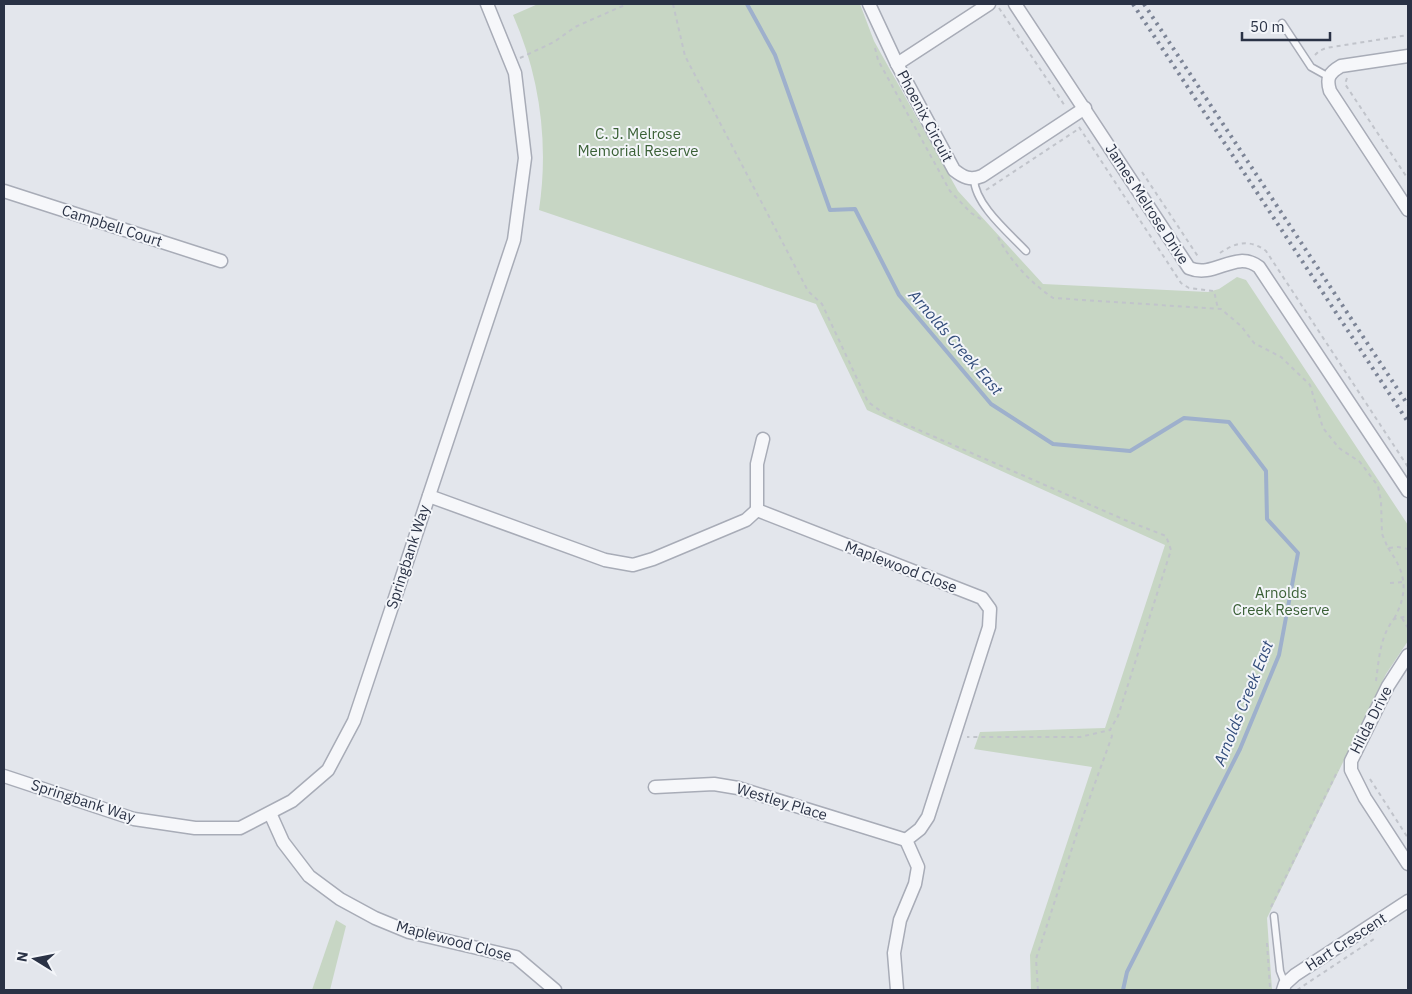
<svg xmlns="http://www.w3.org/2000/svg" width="1412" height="994" font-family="'IBM Plex Sans',sans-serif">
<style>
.green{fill:#c7d6c4}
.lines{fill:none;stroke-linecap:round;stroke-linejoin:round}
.stream{stroke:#9eb0cc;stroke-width:4}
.lane-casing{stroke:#a8acb7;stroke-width:9}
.street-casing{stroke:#a8acb7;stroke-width:15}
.path{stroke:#c1c4cb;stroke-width:2;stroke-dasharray:4 4;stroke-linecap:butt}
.lane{stroke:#f6f7fa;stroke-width:6}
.street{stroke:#f6f7fa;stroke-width:12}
.rail{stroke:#7c8496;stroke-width:4;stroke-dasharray:2.5 5;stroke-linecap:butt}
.labels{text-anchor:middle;stroke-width:4;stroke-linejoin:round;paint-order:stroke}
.street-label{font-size:15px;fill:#2a3245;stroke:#f3f5f9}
.park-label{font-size:15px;fill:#3b6137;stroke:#f3f5f9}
.water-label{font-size:16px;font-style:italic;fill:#334d7b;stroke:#f3f5f9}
</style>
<rect width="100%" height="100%" fill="#e3e6ec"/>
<g class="green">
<path d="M538,4H860L874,41L958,191L1043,284L1208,292L1219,289L1237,277L1246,280L1408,525V641L1386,674L1267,918L1272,990H1031L1030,955L1092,767L974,749L980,732L1105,728L1165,545L867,410L816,304L539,210C549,143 540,77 513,15Z"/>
<path d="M336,920L346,926L330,990H312Z"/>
</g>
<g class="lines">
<path class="stream" d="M747,4L775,55L830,210L855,209L899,295L991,404L1053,444L1130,451L1184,418L1229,422L1266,471L1267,519L1298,553L1279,655L1240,749L1127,972L1123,990"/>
<g class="lane-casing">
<g id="lane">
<path d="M1282,23L1311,67L1329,77"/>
<path d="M974,179C975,205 1009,233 1026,251"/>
<path d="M1274,916L1280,971L1285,984"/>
</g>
</g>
<g class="street-casing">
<g id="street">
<path d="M869,4L897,64L954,170C963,177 970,181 982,176L1085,108"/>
<path d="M1015,4L1189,268C1215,279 1235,249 1259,267L1408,491"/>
<path d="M1408,56L1341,66C1329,73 1326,78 1330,91L1408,210"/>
<path d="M897,64L989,4"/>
<path d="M4,191L221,261"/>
<path d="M429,496L605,560L633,565L653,559L746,520L757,510L982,598L990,609L989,627L928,817L920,829L906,840L918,867L915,884L900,920L894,953L897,990"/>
<path d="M757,510V464L763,439"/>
<path d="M1408,655L1388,686L1351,761V770L1365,798L1408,864"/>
<path d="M4,776L134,819L195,828H240L292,801L328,770L354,721L514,240L525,158L515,73L487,4"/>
<path d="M655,787L714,784L738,788L906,840"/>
<path d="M270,813L283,842L309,876L340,899L375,918L409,932L516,957L555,990"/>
<path d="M1283,990L1285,984L1295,975L1408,901"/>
</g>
</g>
<g class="path">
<path d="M673,4L685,56L808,291L822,304L868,402L889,417L1125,520L1166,536L1171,550L1118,716L1110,730L1080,737H967"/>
<path d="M999,8L1065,106"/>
<path d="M875,48L878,60L950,191L971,213L984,221"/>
<path d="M1315,55L1319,51L1326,48L1408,35"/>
<path d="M520,58L554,42L575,27L627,4"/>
<path d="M1347,78L1345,84L1408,179"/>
<path d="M1079,127L1181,283L1189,288L1214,291L1218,309"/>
<path d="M1142,172L1199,258"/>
<path d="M986,190L1080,128"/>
<path d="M998,237C1010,261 1031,283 1053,298L1221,309L1241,326L1254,343L1281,357L1310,385L1323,428L1339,448L1360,462L1378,486L1381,501L1382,534L1388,548L1398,547L1408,549"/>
<path d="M1220,253C1236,242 1250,239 1266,251L1408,467"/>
<path d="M1388,548C1406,573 1409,591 1394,619"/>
<path d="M1390,583L1403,582"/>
<path d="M1402,618L1408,628"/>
<path d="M1376,681C1379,659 1380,636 1394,619L1408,616"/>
<path d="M1370,779L1408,838"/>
<path d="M1271,907L1338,770"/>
<path d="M1267,943L1270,988"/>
<path d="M1038,990L1036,959L1077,833L1112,736L1110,730"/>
<path d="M1297,990L1374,939"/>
</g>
<use href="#lane" class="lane"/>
<use href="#street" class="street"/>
<g class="rail">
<path d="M1133,4L1408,422"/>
<path d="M1144,4L1408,405"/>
</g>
</g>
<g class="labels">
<g class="street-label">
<text transform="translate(925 116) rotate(62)" y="5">Phoenix Circuit</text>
<text transform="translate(1147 204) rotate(57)" y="5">James Melrose Drive</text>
<text transform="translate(112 226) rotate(18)" y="5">Campbell Court</text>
<text transform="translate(408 557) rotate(-72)" y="5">Springbank Way</text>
<text transform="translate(901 567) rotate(21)" y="5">Maplewood Close</text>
<text transform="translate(1371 720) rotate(-63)" y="5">Hilda Drive</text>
<text transform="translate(83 801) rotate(18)" y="5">Springbank Way</text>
<text transform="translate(782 802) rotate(17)" y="5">Westley Place</text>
<text transform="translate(454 941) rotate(15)" y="5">Maplewood Close</text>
<text transform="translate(1346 942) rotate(-33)" y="5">Hart Crescent</text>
</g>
<g class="park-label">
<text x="638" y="139">C. J. Melrose<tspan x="638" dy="17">Memorial Reserve</tspan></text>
<text x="1281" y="598">Arnolds<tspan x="1281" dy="17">Creek Reserve</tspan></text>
</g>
<g class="water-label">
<text transform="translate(956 342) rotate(49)" y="6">Arnolds Creek East</text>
<text transform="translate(1243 703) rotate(-68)" y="6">Arnolds Creek East</text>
</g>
</g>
<rect width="1412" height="994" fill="none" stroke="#2a3245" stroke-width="10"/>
<g transform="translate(35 959) rotate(280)" stroke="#f3f5f9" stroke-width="4" paint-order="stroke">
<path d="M0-4L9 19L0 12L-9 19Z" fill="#2a3245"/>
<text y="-8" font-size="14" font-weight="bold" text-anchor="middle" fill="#2a3245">N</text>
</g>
<path d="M1242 32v8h88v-8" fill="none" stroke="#2a3245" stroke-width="2.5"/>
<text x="1250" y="32" font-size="15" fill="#2a3245" stroke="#f3f5f9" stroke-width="4" paint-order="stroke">50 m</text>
</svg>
